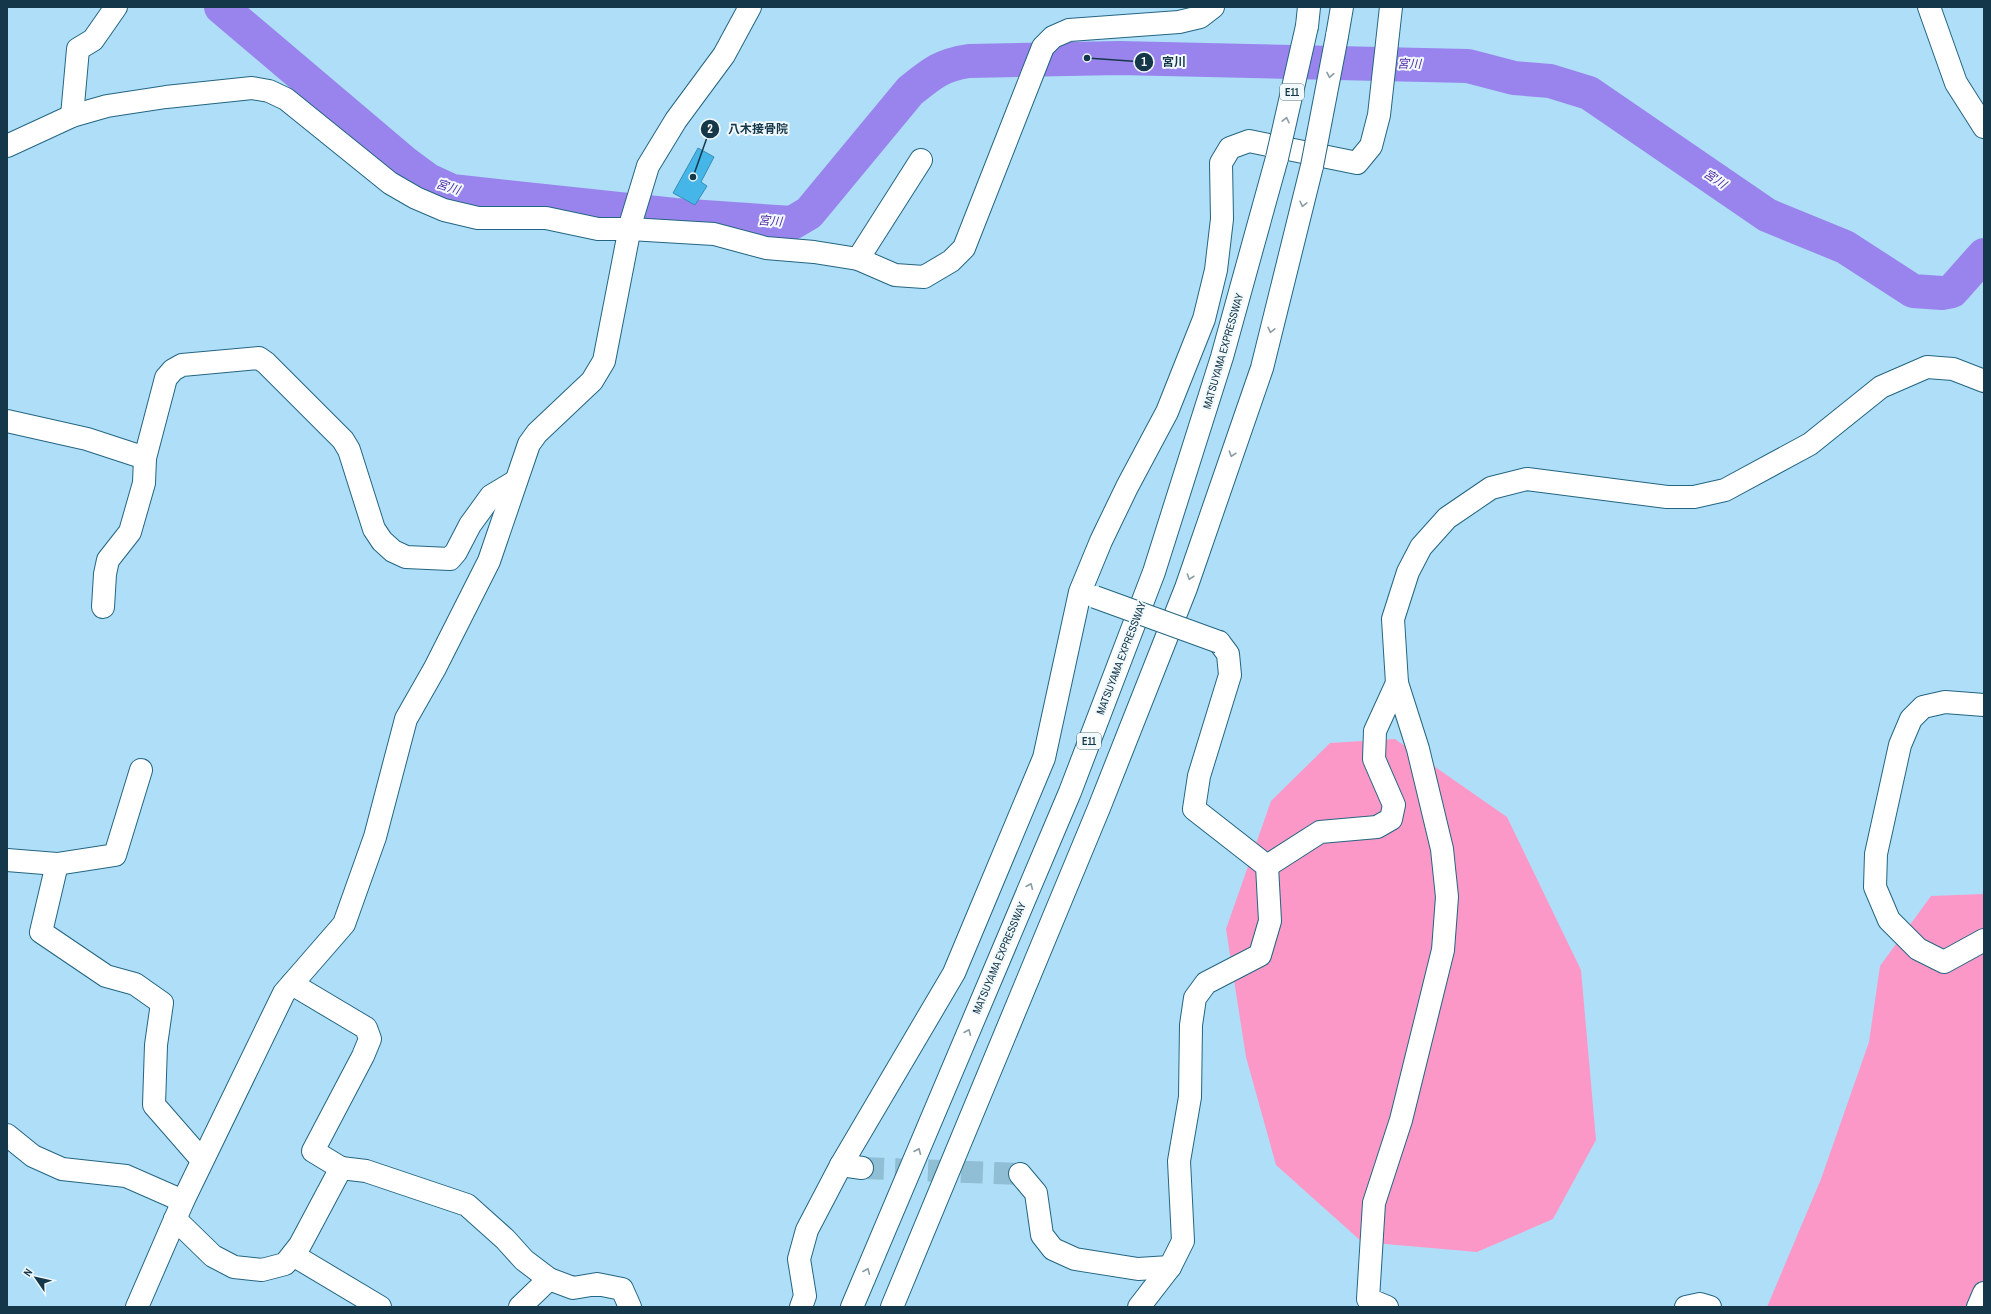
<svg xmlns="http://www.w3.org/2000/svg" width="1991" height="1314" font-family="'Archivo Narrow','Noto Sans JP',sans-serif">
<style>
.green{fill:#fc98c7}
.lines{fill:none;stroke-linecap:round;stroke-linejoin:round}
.river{stroke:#9984ee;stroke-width:34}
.building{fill:#45b6e7;stroke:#368eb5}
.minor-tunnel{stroke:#90bed5;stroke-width:22;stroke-dasharray:22 11;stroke-linecap:butt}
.minor-casing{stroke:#236582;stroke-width:24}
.highway-casing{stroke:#236582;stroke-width:24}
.minor{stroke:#fff;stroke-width:22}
.highway{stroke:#fff;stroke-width:22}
.minor-bridge-casing{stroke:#236582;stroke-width:24;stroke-linecap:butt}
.highway-bridge-casing{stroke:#236582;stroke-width:24;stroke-linecap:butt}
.minor-bridge{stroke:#fff;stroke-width:22}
.highway-bridge{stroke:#fff;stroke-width:22}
.oneway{stroke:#8a9ca4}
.labels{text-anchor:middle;stroke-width:4;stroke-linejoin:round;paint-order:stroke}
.shield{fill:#f1f9fd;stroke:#56727f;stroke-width:1}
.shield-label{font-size:10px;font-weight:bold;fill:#143849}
.street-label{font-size:11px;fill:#143849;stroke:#f1f9fd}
.water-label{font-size:12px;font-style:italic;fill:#5129a5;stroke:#f1f9fd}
.leader{fill:none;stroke:#143849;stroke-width:1.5}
.callout-dot{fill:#143849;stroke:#f1f9fd;stroke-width:1.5}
.mark-label{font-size:12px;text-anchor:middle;font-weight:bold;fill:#fff}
.callout-label{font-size:12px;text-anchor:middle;font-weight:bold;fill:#143849;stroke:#f1f9fd;stroke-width:4;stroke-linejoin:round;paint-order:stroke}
</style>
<rect width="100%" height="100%" fill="#afdff8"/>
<g class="green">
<path d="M1395,739L1507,817L1581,970L1596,1140L1553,1219L1477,1252L1362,1242L1276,1165L1246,1057L1226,929L1271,801L1330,743Z"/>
<path d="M1984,894V1307H1767L1821,1179L1869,1042L1880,966L1931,896Z"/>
</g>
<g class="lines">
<path class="river" d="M221,7L405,163L428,180L452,191L675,215L792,223L809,213L910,91C931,74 941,65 969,61L1120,58L1468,66L1514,78L1550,81L1589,93L1767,215L1845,247L1913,291L1942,293L1952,291L1984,255"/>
</g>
<path class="building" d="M698,148L714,157L701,182L707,186L695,205L673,193Z"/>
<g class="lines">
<path class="minor-tunnel" d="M862,1168L1020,1174"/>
<g class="minor-casing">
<g id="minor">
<path d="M1929,7L1956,83L1984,127"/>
<path d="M72,116L78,49L93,40L116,7"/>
<path d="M7,146L72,116L107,106L166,97L252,88L269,91L286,99L390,183L416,198L444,210L478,218H546L598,229H630L714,234L766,248L814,252L858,259L895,275L924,277L951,261L964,248L1043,47L1053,37L1069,30L1179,22L1200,17L1213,7"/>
<path d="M858,259L921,160"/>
<path d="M7,421L87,439L145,458"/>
<path d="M103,607L105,574L108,560L130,532L144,483L145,458L166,378L173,370L182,365L259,358L266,363L343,440L349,450L374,529L382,541L393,551L406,557L450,559L456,552L470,525L491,496L516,481"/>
<path d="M1984,705L1945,702L1923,707L1911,719L1900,745L1876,854L1875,887L1889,920L1918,949L1944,962L1984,940"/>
<path d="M7,860L57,864L115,855L141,770"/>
<path d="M57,864L41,932L106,976L135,984L162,1003L156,1045L154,1105L202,1160"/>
<path d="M1267,866L1320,832L1377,827L1391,819L1394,805L1374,759L1375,731L1397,683"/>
<path d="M292,984L366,1028L370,1039L363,1056L313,1151L341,1168"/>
<path d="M7,1135L33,1156L62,1169L126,1176L183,1201"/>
<path d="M841,1165L862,1168"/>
<path d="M1020,1174L1036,1193L1042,1235L1053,1249L1075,1259L1138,1269L1170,1267"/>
<path d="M175,1219L213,1256L234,1267L262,1270L285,1264L300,1245L341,1168L366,1171L467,1205L505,1239L524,1260L549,1279L573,1288L597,1284L622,1289L630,1307"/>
<path d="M293,1255L380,1307"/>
<path d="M137,1307L183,1201L284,993L344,924L375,837L406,719L435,668L489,561L529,444L537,433L592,381L604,361L631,222L648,166L676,120L724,55L750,7"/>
<path d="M520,1307L549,1279"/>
<path d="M801,1307L805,1296L799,1259L807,1230L841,1165L954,973L1044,758L1080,592L1101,541L1127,487L1167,412L1204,319L1216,270L1222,219L1221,163L1230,148L1249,141L1357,163L1371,146L1379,115L1391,7"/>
<path d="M1139,1307L1170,1267L1183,1241L1179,1161L1190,1097L1191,1025L1195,998L1206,983L1260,955L1270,921L1267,866L1194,809L1199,776L1230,675L1228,654L1219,642"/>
<path d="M1387,1307L1368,1299L1374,1203L1401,1120L1443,950L1447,897L1442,849L1418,749L1397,683L1393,619L1408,572L1421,547L1447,518L1491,488L1527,479L1667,497H1694L1725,490L1810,444L1881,387L1927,367L1953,369L1984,381"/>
<path d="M1686,1307L1700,1304L1710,1307"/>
<path d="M1978,1307L1984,1293"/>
</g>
</g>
<g class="highway-casing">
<g id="highway">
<path d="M1307,26L1309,7"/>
<path d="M1337,36L1342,7"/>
<path d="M852,1307L1070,792L1154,572L1222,357L1277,158"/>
<path d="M892,1307L1099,808L1186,588L1262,368L1312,166"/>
</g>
</g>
<use href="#minor" class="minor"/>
<use href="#highway" class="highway"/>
<g class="minor-bridge-casing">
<path id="minor-bridge" d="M1095,597L1219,642"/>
</g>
<g class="highway-bridge-casing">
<g id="highway-bridge">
<path d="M1277,158L1307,26"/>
<path d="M1312,166L1337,36"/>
</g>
</g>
<use href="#minor-bridge" class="minor-bridge"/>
<use href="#highway-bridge" class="highway-bridge"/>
</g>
<defs><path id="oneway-chevron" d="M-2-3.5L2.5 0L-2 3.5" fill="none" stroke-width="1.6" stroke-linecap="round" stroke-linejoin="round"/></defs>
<g class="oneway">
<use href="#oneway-chevron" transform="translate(1330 75) rotate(101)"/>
<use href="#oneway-chevron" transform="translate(1286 120) rotate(-77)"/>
<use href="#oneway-chevron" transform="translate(1303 204) rotate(104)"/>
<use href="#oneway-chevron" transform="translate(1271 330) rotate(104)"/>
<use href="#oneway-chevron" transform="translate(1232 454) rotate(109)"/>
<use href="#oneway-chevron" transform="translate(1190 577) rotate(109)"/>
<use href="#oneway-chevron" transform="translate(1030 886) rotate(-67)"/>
<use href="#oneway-chevron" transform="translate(968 1032) rotate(-67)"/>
<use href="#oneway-chevron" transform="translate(918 1151) rotate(-67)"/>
<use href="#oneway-chevron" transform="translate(867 1271) rotate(-67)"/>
</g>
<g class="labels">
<g class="shield">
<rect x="1280" y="84" width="24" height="16" rx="3"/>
<rect x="1077" y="733" width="24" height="16" rx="3"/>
</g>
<g class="shield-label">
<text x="1292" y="96">E11</text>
<text x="1089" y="745">E11</text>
</g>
<g class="street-label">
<text transform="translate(1223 351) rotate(-74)" y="4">MATSUYAMA EXPRESSWAY</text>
<text transform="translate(1121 658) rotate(-69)" y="4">MATSUYAMA EXPRESSWAY</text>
<text transform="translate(999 958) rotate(-67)" y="4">MATSUYAMA EXPRESSWAY</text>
</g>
<g class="water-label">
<text transform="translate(1409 64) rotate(1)" y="4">宮川</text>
<text transform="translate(1715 179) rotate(34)" y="4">宮川</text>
<text transform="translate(448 187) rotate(18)" y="4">宮川</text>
<text transform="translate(770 221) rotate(4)" y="4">宮川</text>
</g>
</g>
<path class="leader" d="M1087 58L1144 62M693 177L710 129"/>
<g class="callout-dot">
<circle cx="1087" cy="58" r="4"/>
<circle cx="693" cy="177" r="4"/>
<circle cx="1144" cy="62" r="10"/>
<circle cx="710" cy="129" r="10"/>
</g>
<g class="mark-label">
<text x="1144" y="66">1</text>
<text x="710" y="133">2</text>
</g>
<g class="callout-label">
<text x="1174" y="66">宮川</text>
<text x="758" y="133">八木接骨院</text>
</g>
<rect width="1991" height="1314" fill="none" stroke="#143849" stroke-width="16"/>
<g transform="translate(36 1278) rotate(304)" stroke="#f1f9fd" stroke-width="3" paint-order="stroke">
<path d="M0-3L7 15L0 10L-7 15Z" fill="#143849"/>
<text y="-6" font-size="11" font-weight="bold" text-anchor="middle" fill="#143849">N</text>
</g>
</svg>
